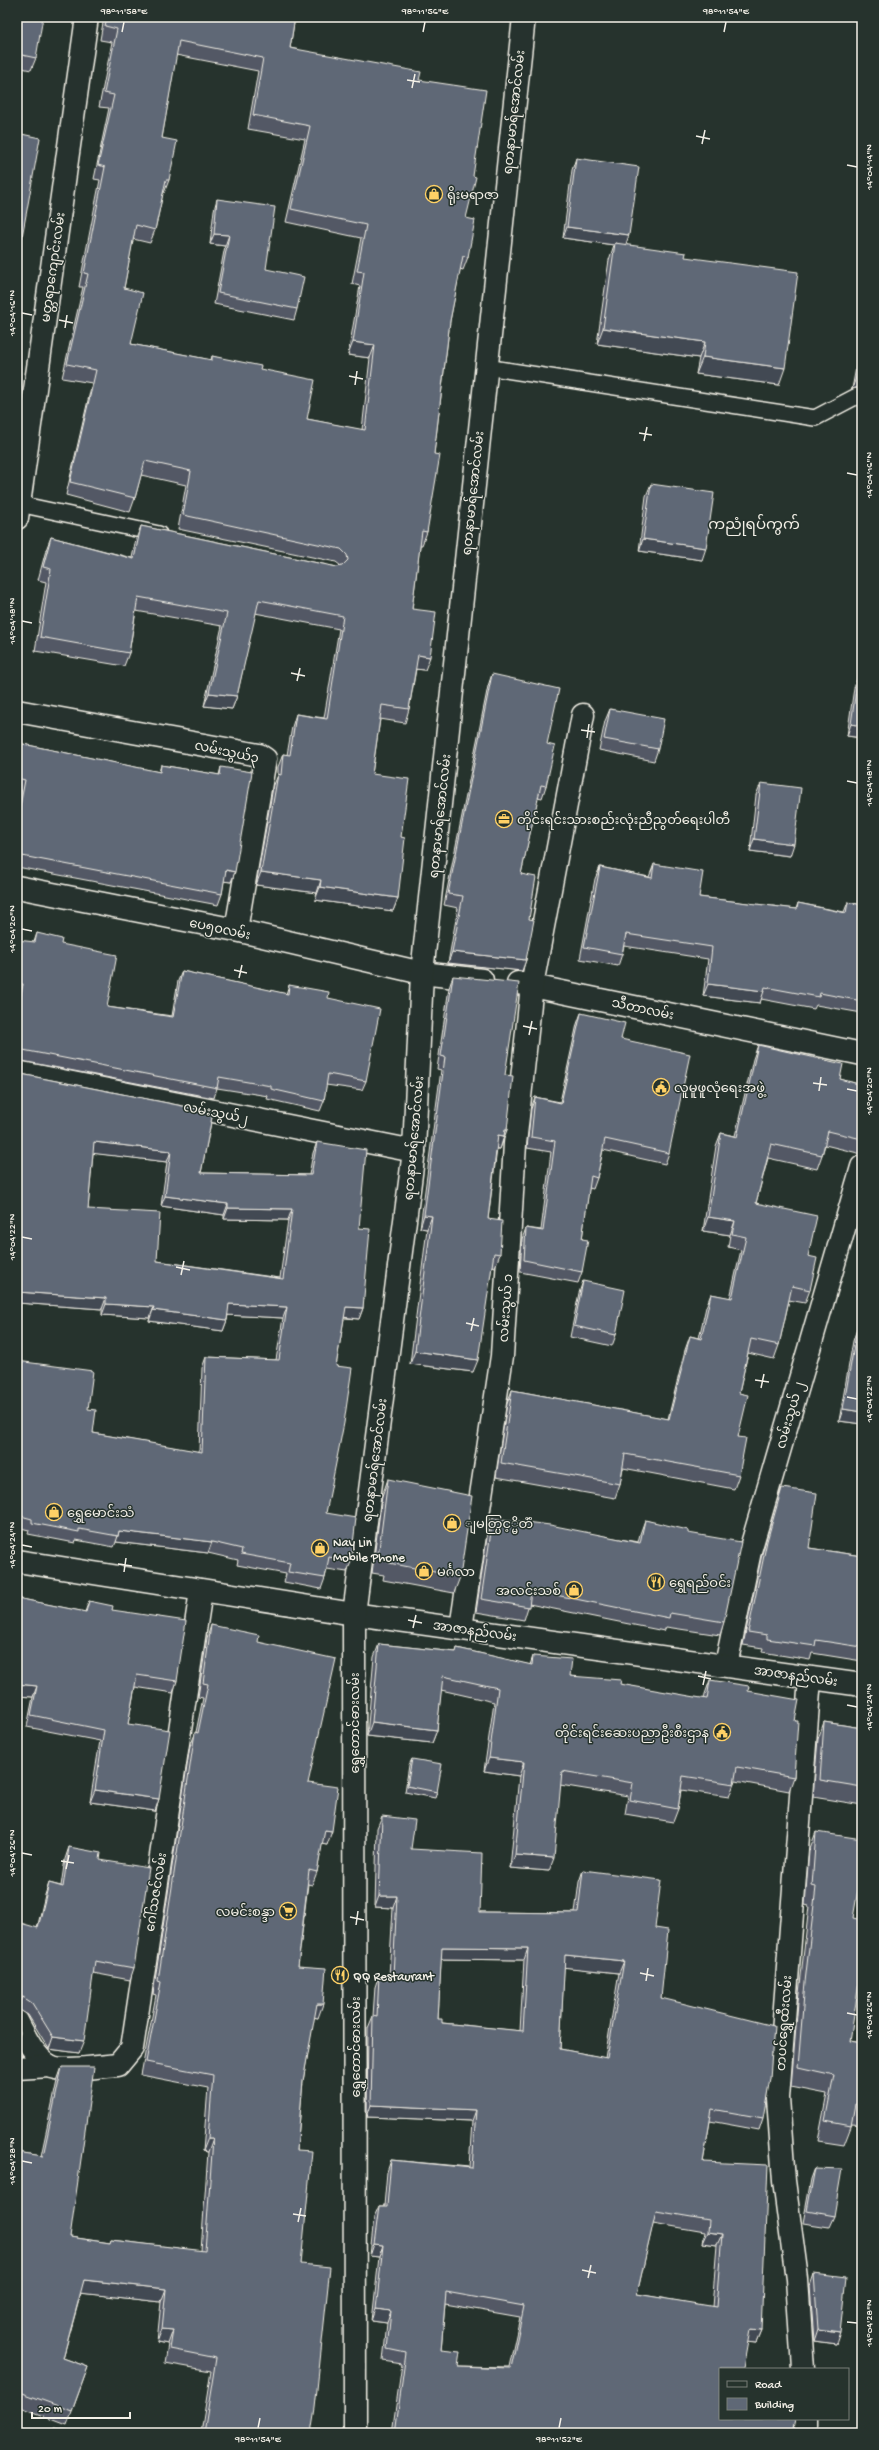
<svg xmlns="http://www.w3.org/2000/svg" width="879" height="2450" font-family="'Gochi Hand','Noto Sans Myanmar',sans-serif">
<style>
.lines{fill:none;stroke-linecap:round;stroke-linejoin:round}
.lane-casing{stroke:#f4f1e8;stroke-width:18}
.street-casing{stroke:#f4f1e8;stroke-width:25}
.secondary-casing{stroke:#f4f1e8;stroke-width:25}
.lane{stroke:#26332d;stroke-width:15}
.street{stroke:#26332d;stroke-width:22}
.secondary{stroke:#26332d;stroke-width:22}
.wall{fill:#525965;stroke:#f4f1e8;fill-rule:evenodd}
.shaded-wall{fill:#424953;stroke:#f4f1e8}
.building{fill:#5f6876;stroke:#f4f1e8;fill-rule:evenodd}
.ticks{fill:none;stroke:#f4f1e8;stroke-width:1.5}
.labels{text-anchor:middle;stroke-width:3;stroke-linejoin:round;paint-order:stroke}
.street-label{font-size:13px;fill:#f4f1e8;stroke:#26332d}
.poi-label{font-size:13px;fill:#f4f1e8;stroke:#26332d;text-anchor:start}
.quarter-label{font-size:15px;fill:#f4f1e8;stroke:#26332d}
.neatline{fill:none;stroke:#f4f1e8;stroke-width:1.5}
.ticks-label{font-size:10px;text-anchor:middle;fill:#f4f1e8}
</style>
<rect width="100%" height="100%" fill="#26332d"/>
<filter id="ink" filterUnits="userSpaceOnUse"><feTurbulence type="fractalNoise" baseFrequency=".025" numOctaves="2"/><feDisplacementMap in="SourceGraphic" scale="8" xChannelSelector="R" yChannelSelector="G"/><feConvolveMatrix kernelMatrix="1 2 1 2 8 2 1 2 1" color-interpolation-filters="sRGB"/></filter>
<g filter="url(#ink)">
<g class="lines">
<g class="lane-casing">
<g id="lane">
<path d="M486,367L815,418L857,396L862,397"/>
<path d="M19,504L159,534"/>
</g>
</g>
<g class="street-casing">
<g id="street">
<path d="M17,518L87,17"/>
<path d="M17,711L259,755L265,759L236,930"/>
<path d="M17,887L236,930L422,973L482,980"/>
<path d="M518,983L862,1054"/>
<path d="M17,1072L414,1151"/>
<path d="M461,1628L502,1356L515,1144L532,985L583,715"/>
<path d="M726,1665L750,1551L862,1167"/>
<path d="M17,2021C24,2035 35,2058 50,2066C63,2073 102,2066 118,2065L132,2048L201,1591"/>
<path d="M17,2068L50,2066"/>
<path d="M803,2369L797,2279L784,2181L778,2098L810,1678"/>
<path d="M806,2433V2419"/>
</g>
</g>
<g class="secondary-casing">
<g id="secondary">
<path d="M17,1561L354,1614L862,1685"/>
<path d="M355,2433L354,1614L414,1151L422,973L524,17"/>
</g>
</g>
<use href="#lane" class="lane"/>
<use href="#street" class="street"/>
<use href="#secondary" class="secondary"/>
</g>
<g class="wall">
<path d="M17,17L36,58L31,70L17,67Z"/>
<path d="M104,17H295L290,48L419,80L466,218L468,257L463,270L460,269L450,321L434,454L427,532L422,545H420L412,609L425,670L416,669L409,709L405,723L380,719L372,774L401,837L398,898L393,911L315,900L317,893L256,885L273,787L278,775V767L283,754L287,755L292,727L296,714L324,718L339,629L255,613L237,696L232,709L204,706L222,626L136,611L129,653L124,666L35,651L46,582L38,580L46,550L51,537L132,558L136,539L141,526L337,567L341,566L336,562L178,529L186,485L141,475L135,498L130,512L66,495L92,383L62,378L83,287H79L100,180L94,179L109,108L99,107L112,42L100,40ZM176,55L258,71L248,129L305,139L286,222L361,238L352,284L360,286L348,355L370,358L362,430L307,419L260,369L212,356L211,360L131,344L124,288L133,239L150,243L155,230L163,193H164L169,180L162,138Z"/>
<path d="M17,133L22,237L18,248H17Z"/>
<path d="M576,158L626,245L685,257L779,385L696,374L699,358L597,344L609,260L614,245L563,238L572,170Z"/>
<path d="M217,199L266,269L297,309L294,320L214,304L225,246L210,244L214,210Z"/>
<path d="M862,335V388L859,387L852,389Z"/>
<path d="M651,484L702,560L639,551L646,496Z"/>
<path d="M492,674L547,744L546,786L542,798L538,797L521,874L529,919L526,960L522,971L448,963L458,908L444,905L488,686Z"/>
<path d="M858,676L862,677V738L847,736L854,688Z"/>
<path d="M610,709L658,749L654,761L599,750L605,721Z"/>
<path d="M18,743L159,772L161,765L219,775L221,767L231,882L224,881L222,894L218,905L17,867V812L21,790H17V745Z"/>
<path d="M761,783L790,856L750,851L756,795Z"/>
<path d="M654,864L699,897L796,909L798,903L844,912L848,902L862,905V1013L816,1005L814,1009L761,999L760,1003L703,996L708,959L624,946L622,954L618,966L580,959L595,879L600,867L649,877Z"/>
<path d="M37,933L61,944L107,1007L172,1016L178,981L182,971L286,994L289,985L328,998L366,1081L362,1090L326,1085L324,1101L320,1111L267,1099L268,1096L217,1088L214,1098L17,1060V1007L20,994L34,942Z"/>
<path d="M453,976L505,1075L507,1130L500,1149H497L488,1219L500,1254L495,1267L492,1266L473,1372L410,1364L427,1229L420,1228L441,1070L437,1069L449,988Z"/>
<path d="M581,1013L621,1039L669,1153L665,1164L603,1150L597,1178L593,1189L589,1188L582,1239V1272L578,1283L520,1272L522,1239L526,1228L541,1230L551,1152L527,1148L531,1109L535,1097L560,1102L577,1024Z"/>
<path d="M758,1045L840,1079L862,1085V1154L825,1145L822,1155L817,1169L768,1158L756,1203L808,1256L810,1290L805,1303L789,1300L779,1345L774,1359L748,1353L739,1393L738,1437L739,1475L734,1489L623,1468L620,1484L615,1498L496,1477L507,1404L512,1390L668,1419L685,1350L690,1336L699,1338L706,1307L711,1294L730,1298L741,1250L728,1247L730,1235L703,1231L716,1146L721,1133L735,1136L753,1059Z"/>
<path d="M21,1074L213,1112L201,1173L309,1175L313,1153L317,1142L359,1228L363,1308L359,1319L344,1318L336,1366L326,1513L351,1562L347,1572L327,1569L325,1578L321,1589L284,1582L286,1574L237,1565L238,1560L208,1553L116,1542L114,1547L76,1540L75,1543L28,1534L29,1530L17,1527V1361L88,1409L93,1433L199,1452L202,1368L206,1357L276,1360L283,1318L228,1315L227,1320L223,1331L149,1321L150,1318L102,1315V1309L17,1303V1096L18,1085ZM93,1153L167,1162L161,1206L224,1215V1219L288,1220L280,1278L157,1261L88,1209Z"/>
<path d="M583,1281L616,1335L612,1346L570,1337L579,1293Z"/>
<path d="M857,1329L862,1424L839,1421L853,1341Z"/>
<path d="M388,1479L460,1577L454,1593L383,1580L384,1575L372,1573L382,1496Z"/>
<path d="M782,1488L809,1548L862,1556V1661L812,1653L810,1660L762,1652L763,1648L743,1645L762,1554L777,1501Z"/>
<path d="M493,1518L638,1542L640,1534L645,1520L688,1533L724,1622L720,1635L666,1627L664,1631L529,1604L524,1620L476,1612L488,1531Z"/>
<path d="M17,1598L85,1612L89,1601L112,1610L177,1681L173,1693L135,1687L128,1724L159,1799L155,1811L90,1802L100,1741L27,1727L33,1697L17,1696Z"/>
<path d="M211,1625L258,1642L308,1783L327,1845L322,1844L317,1872L312,1885L308,1884L298,1966L318,2018L314,2017L303,2081L297,2150L301,2264L311,2433H201L211,2371L165,2363L168,2344L157,2342L161,2302L81,2293L63,2358L88,2367L67,2425L17,2406V2152L41,2156L57,2081L62,2067L70,2237L110,2243L111,2240L201,2251L208,2152L203,2151L208,2088L141,2075L156,1995L153,1994L190,1746L196,1732L203,1698L198,1697L207,1638Z"/>
<path d="M379,1644L456,1652L457,1648L530,1665L533,1656L570,1676L704,1699L705,1694L710,1680L748,1691L795,1721L794,1777L789,1791L735,1781L729,1797L681,1790L678,1809L673,1822L625,1814L628,1796L560,1785L549,1871L510,1868L519,1776L484,1771L494,1702L441,1690L437,1730L432,1743L367,1736L374,1657Z"/>
<path d="M824,1722L862,1728V1805L813,1797L818,1739Z"/>
<path d="M412,1759L437,1792L435,1798L405,1792L409,1765Z"/>
<path d="M382,1816L411,1849L480,1912L575,1913L579,1882L583,1870L655,1928L661,1998L763,2118L759,2130L710,2121L703,2162L761,2331L756,2343L748,2342L720,2369L793,2433H392L402,2364L383,2361L387,2323L372,2321L379,2257L370,2256L374,2217L379,2206H384L387,2172L391,2160L469,2167L472,2121L367,2117L368,2028L373,2016L375,1987L379,1975L389,1976L393,1908L375,1907L377,1828ZM441,1959L524,1960L520,2031L442,2023L438,2019ZM564,1967L619,1973L605,2058L560,2049ZM653,2223L705,2232L703,2243L717,2245L712,2307L637,2294ZM445,2304L520,2317L509,2367L458,2366L441,2350Z"/>
<path d="M816,1832L853,1918L850,2041L862,2043V2125L852,2124L844,2145L818,2141L827,2094L791,2087L798,2002L809,1906L805,1905L809,1851Z"/>
<path d="M69,1847L100,1860L134,1968L130,1980L93,1973L79,2053L49,2049L28,2015L18,2009L45,1895L49,1883L61,1886L65,1859Z"/>
<path d="M815,2168L834,2216L829,2227L803,2223L811,2179Z"/>
<path d="M814,2274L836,2344L814,2341L810,2286Z"/>
</g>
<g class="shaded-wall">
<path d="M567,227L629,235L625,247L615,243L614,245L563,238Z"/>
<path d="M214,234L229,235L225,246L210,244Z"/>
<path d="M603,328L705,342L699,358L597,344Z"/>
<path d="M353,342L375,345L370,358L348,355Z"/>
<path d="M703,357L785,368L779,385L696,374Z"/>
<path d="M862,371V378L859,387L852,389L858,372Z"/>
<path d="M643,539L706,548L702,560L639,551Z"/>
<path d="M418,655L430,657L425,670L414,669Z"/>
<path d="M209,693L237,696L232,709L204,706Z"/>
<path d="M851,724L862,726V738L847,736Z"/>
<path d="M754,839L794,844L790,856L750,851Z"/>
<path d="M226,870L235,872L231,882L222,881Z"/>
<path d="M261,872L321,880L317,893L256,885Z"/>
<path d="M320,887L398,898L393,911L315,900Z"/>
<path d="M452,952L526,960L522,971L448,963Z"/>
<path d="M17,983L23,984L20,994L17,993Z"/>
<path d="M708,984L764,991L760,1003L703,996Z"/>
<path d="M17,1050H23L19,1060H17Z"/>
<path d="M498,1135L504,1136L500,1149L494,1148Z"/>
<path d="M94,1142L171,1151L167,1162L90,1153Z"/>
<path d="M165,1196L228,1204L224,1215L161,1206Z"/>
<path d="M228,1208L292,1209L288,1220L224,1219Z"/>
<path d="M424,1215L432,1216L427,1229L420,1228Z"/>
<path d="M708,1217L735,1221L730,1235L703,1231Z"/>
<path d="M17,1292L106,1298L102,1309L17,1303Z"/>
<path d="M106,1304L154,1307L150,1318L102,1315Z"/>
<path d="M229,1304L287,1307L283,1318L225,1315Z"/>
<path d="M346,1307L363,1308L359,1319L342,1317Z"/>
<path d="M153,1310L227,1320L223,1331L149,1321Z"/>
<path d="M415,1351L478,1360L473,1372L410,1364Z"/>
<path d="M843,1409L862,1412V1424L839,1421Z"/>
<path d="M119,1531L212,1542L208,1553L116,1542L118,1536Z"/>
<path d="M17,1684L37,1686L33,1697L17,1696Z"/>
<path d="M372,1722L437,1730L432,1743L367,1736Z"/>
<path d="M489,1758L524,1762L519,1776L484,1771Z"/>
<path d="M95,1790L159,1799L155,1811L90,1802Z"/>
<path d="M325,1830L332,1831L327,1845L320,1844Z"/>
<path d="M515,1855L554,1858L549,1871L510,1868Z"/>
<path d="M379,1896H397L393,1908L375,1907Z"/>
<path d="M442,1947L528,1948L524,1960L438,1959Z"/>
<path d="M565,1955L624,1961L619,1973L561,1967Z"/>
<path d="M23,1997L18,2009H17V1998Z"/>
<path d="M317,2004H323L318,2018L312,2017Z"/>
<path d="M17,2032L20,2033L17,2040Z"/>
<path d="M53,2037L84,2041L79,2053L49,2049Z"/>
<path d="M371,2105L476,2110L472,2121L367,2117Z"/>
<path d="M208,2138H213L208,2152L203,2151Z"/>
<path d="M708,2232L722,2234L717,2245L703,2243Z"/>
<path d="M374,2244L383,2245L379,2257L370,2256Z"/>
<path d="M84,2280L166,2289L161,2302L79,2293Z"/>
<path d="M376,2309L391,2311L387,2323L372,2321Z"/>
<path d="M162,2329L173,2330L168,2344L157,2342Z"/>
<path d="M818,2329L840,2332L836,2344L814,2341Z"/>
<path d="M750,2330L761,2331L756,2343L745,2342Z"/>
</g>
<g class="building">
<path d="M17,17H43L36,58L17,54Z"/>
<path d="M107,17H295L290,48L421,72L419,80L486,90L473,176L476,177L466,218L475,220L468,257L463,256L450,321L434,454L440,455L427,532L422,531L412,609L436,612L430,657L418,655L409,709L382,705L372,774L409,779L401,837L405,838L398,898L320,887L321,880L261,872L278,774L281,775L283,754L290,755L296,714L327,719L343,616L259,600L237,696L209,693L227,613L138,597L129,653L40,637L51,569L43,567L51,537L134,559L141,526L337,567L342,566L348,560L347,555L341,549L183,515L191,471L145,461L135,498L70,482L96,370L67,364L88,274L84,273L105,167L98,165L114,95L104,93L117,29L105,26ZM179,41L263,58L253,115L310,126L291,209L366,225L357,271L364,272L353,342L375,345L365,430L307,419L315,380L260,369L261,366L212,356V360L131,344L143,293L124,288L136,225L155,230L166,180H169L177,141L162,138Z"/>
<path d="M17,133L40,138L22,237L17,236Z"/>
<path d="M576,158L639,167L629,235L567,227Z"/>
<path d="M217,199L275,207L266,269L304,277L297,309L218,293L229,235L214,234Z"/>
<path d="M615,243L686,253L685,257L798,272L785,368L703,357L705,342L603,328Z"/>
<path d="M862,350V371L858,372Z"/>
<path d="M651,484L714,493L706,548L643,539Z"/>
<path d="M492,674L559,689L547,744L555,746L546,786L541,785L521,874L536,877L529,919L534,920L526,960L452,952L463,896L448,894Z"/>
<path d="M858,676L862,677V726L851,724Z"/>
<path d="M610,709L664,719L658,749L604,739Z"/>
<path d="M18,743L160,772L161,765L220,775L221,767L252,772L235,872L226,870L222,894L17,855V822L25,780L17,778V746Z"/>
<path d="M761,783L801,788L794,844L754,839Z"/>
<path d="M654,864L703,872L699,897L797,909L798,903L846,913L848,902L862,905V1001L820,993L819,997L765,987L764,991L708,984L712,947L626,934L622,954L584,947L600,867L652,878Z"/>
<path d="M37,933L62,939L61,944L117,955L107,1007L173,1017L182,971L288,994L289,985L329,992L328,998L380,1009L366,1081L328,1074L324,1101L271,1089V1086L219,1077L217,1088L23,1050H17V1015L23,984L17,983V940L35,942Z"/>
<path d="M453,976L519,983L505,1075L513,1076L507,1130H505L504,1136L498,1135L488,1219L502,1221L500,1254L494,1253L478,1360L415,1351L432,1216L424,1215L445,1057L441,1056Z"/>
<path d="M581,1013L625,1023L621,1039L690,1054L669,1153L605,1139L597,1178L591,1176L582,1239L588,1240L582,1272L524,1260L526,1228L543,1231L555,1141L531,1137L535,1097L561,1103Z"/>
<path d="M758,1045L843,1064L840,1079L862,1085V1139L828,1131L822,1155L771,1144L756,1203L817,1216L808,1256L817,1258L810,1290L792,1286L779,1345L751,1339L739,1393L748,1395L738,1437L746,1438L739,1475L625,1454L620,1484L501,1463L512,1390L669,1419L690,1336L701,1339L711,1294L732,1298L746,1237L732,1234L735,1221L708,1217L721,1133L737,1137Z"/>
<path d="M21,1074L213,1112L201,1173L311,1175L317,1142L366,1150L359,1228L370,1229L363,1308L346,1307L336,1366L352,1368L344,1423L326,1513L356,1518L351,1562L329,1557L325,1578L288,1572L290,1563L241,1554L242,1549L212,1542L119,1531L118,1536L79,1529V1532L32,1523V1519L17,1515V1361L93,1371L88,1409L96,1410L93,1433L202,1452L206,1357L279,1360L287,1307L229,1304L227,1320L153,1310L154,1307L106,1304V1298L17,1292V1142H18ZM94,1142L171,1151L165,1196L228,1204V1208L292,1209L283,1279L157,1261L160,1213L88,1209Z"/>
<path d="M583,1281L625,1290L616,1335L574,1326Z"/>
<path d="M857,1329L862,1331V1412L843,1409Z"/>
<path d="M388,1479L472,1496L460,1577L389,1563L390,1559L378,1557Z"/>
<path d="M782,1488L817,1493L809,1548L862,1556V1647L816,1640L815,1646L767,1639V1635L748,1632L767,1541Z"/>
<path d="M493,1518L550,1525L640,1543L645,1520L688,1530V1533L741,1542L724,1622L670,1613L669,1618L531,1590L529,1607L481,1599Z"/>
<path d="M17,1598L86,1612L89,1601L113,1606L112,1610L186,1621L177,1681L137,1675L128,1724L170,1730L159,1799L95,1790L104,1730L31,1715L37,1686L17,1684Z"/>
<path d="M211,1625L259,1635L258,1642L336,1659L308,1783L338,1787L332,1831L325,1830L317,1872L309,1870L298,1966L326,1968L323,2004H317L303,2081L297,2150L312,2151L301,2264L330,2267L315,2408L311,2433H204L216,2358L170,2349L173,2330L162,2329L166,2289L84,2280L63,2358L88,2367L72,2411L17,2391V2152L43,2156L62,2067H94L70,2237L110,2243L111,2240L205,2251L213,2138H208L213,2075L146,2062L161,1982L158,1981L195,1732L198,1733L208,1684L203,1683Z"/>
<path d="M379,1644L456,1652L457,1648L532,1665L533,1656L572,1659L570,1676L621,1680L620,1684L707,1699L710,1680L749,1686L748,1691L799,1700L795,1721H798L794,1777L737,1767L734,1784L683,1776L678,1809L630,1800L633,1783L562,1771L554,1858L515,1855L524,1762L489,1758L498,1688L443,1676L437,1730L372,1722Z"/>
<path d="M824,1722L862,1728V1787L820,1780Z"/>
<path d="M412,1759L442,1764L437,1792L407,1786Z"/>
<path d="M382,1816L415,1820L411,1849L482,1853L480,1912L578,1913L583,1870L661,1880L655,1928L668,1930L661,1998L774,2026L770,2078L763,2118L712,2109L703,2162L768,2165L761,2331L750,2330L743,2369H720V2419H796L793,2433H395L406,2353L387,2349L391,2311L376,2309L383,2245L374,2244L379,2206H387L391,2160L472,2168L476,2110L371,2105L373,2016L377,2017L379,1975L393,1976L397,1896H379ZM442,1947L528,1948L523,2031L442,2023V2019H438ZM565,1955L624,1961L607,2058L560,2049ZM656,2211L709,2220L708,2232L722,2234L716,2307L637,2294ZM446,2292L524,2306L511,2368L458,2366L460,2352L441,2350Z"/>
<path d="M816,1832L862,1839V1867L853,1918L862,1920V1963L850,2041L862,2043V2105L855,2104L851,2126L825,2121L834,2075L798,2067L805,1982L816,1887L812,1886Z"/>
<path d="M69,1847L101,1853L100,1860L149,1868L134,1968L95,1961L84,2041L53,2037L32,2003L23,1997L17,1998V1922L38,1928L49,1883L63,1887Z"/>
<path d="M17,2026L20,2033L17,2032Z"/>
<path d="M815,2168L842,2169L834,2216L807,2211Z"/>
<path d="M814,2274L846,2278L840,2332L818,2329Z"/>
<path d="M55,2428L83,2433H55Z"/>
</g>
</g>
<path class="ticks" d="M122,32L124,22M423,32L425,22M724,32L726,22M407,80L420,82M412,88L415,74M696,136L710,139M702,144L705,130M847,165L857,167M22,313L32,315M59,320L73,323M65,328L67,315M349,376L363,379M355,385L357,371M639,433L652,435M644,441L647,427M847,473L857,475M22,621L32,623M291,673L305,676M297,681L300,668M581,730L595,732M587,738L589,724M847,781L857,783M22,929L32,931M234,970L247,973M239,978L242,965M523,1026L537,1029M529,1035L532,1021M813,1083L827,1085M847,1089L857,1091M819,1091L821,1077M22,1237L32,1239M176,1267L190,1270M181,1275L184,1261M466,1323L479,1326M471,1331L474,1318M755,1380L769,1382M761,1388L764,1374M847,1397L857,1399M22,1545L32,1547M118,1564L132,1566M124,1572L126,1558M408,1620L422,1623M413,1628L416,1615M698,1676L711,1679M703,1685L706,1671M847,1705L857,1707M22,1853L32,1855M61,1861L74,1863M66,1869L69,1855M350,1917L364,1920M356,1925L358,1911M640,1973L654,1976M646,1981L648,1968M847,2013L857,2015M22,2161L32,2163M293,2214L306,2216M298,2222L301,2208M582,2270L596,2273M588,2278L591,2265M847,2322L857,2323M258,2428L260,2418M559,2428L561,2418"/>
<defs>
<g id="shop-ring" transform="scale(0.9)"><circle r="9.5" fill="#26332d" stroke="#ffd166" stroke-width="1.5"/><path d="M-5-2.5h2.3a2.7 3.5 0 0 1 5.4 0H5L5.5 6h-11ZM-1.5-2.5h3a1.5 2.3 0 0 0-3 0Z" fill="#ffd166"/></g>
<g id="office-ring" transform="scale(0.9)"><circle r="9.5" fill="#26332d" stroke="#ffd166" stroke-width="1.5"/><path d="M-6-3h4V-5.5h4V-3h4V5H-6ZM-1-4.5V-3h2v-1.5ZM-6 0V1H6V0Z" fill="#ffd166"/></g>
<g id="civic-ring" transform="scale(0.9)"><circle r="9.5" fill="#26332d" stroke="#ffd166" stroke-width="1.5"/><path d="M-.6-6.5H3V-4.5H.6V-3L4-1V1h2V6H-6V1h2V-1L-.6-3ZM-1.2 2.5V6h2.4V2.5Z" fill="#ffd166"/></g>
<g id="restaurant-ring" transform="scale(0.9)"><circle r="9.5" fill="#26332d" stroke="#ffd166" stroke-width="1.5"/><path d="M-5-6h1v4h1v-4h1v4h1v-4h1v5L-1.5 .5V6h-2V.5L-5-1ZM5-6V6H3V1.5H1.5Q1.5-4 5-6Z" fill="#ffd166"/></g>
<g id="supermarket-ring" transform="scale(0.9)"><circle r="9.5" fill="#26332d" stroke="#ffd166" stroke-width="1.5"/><path d="M-6-5.5h2.5l.6 2H6L4.5 2H-2.5L-4.4-4H-6ZM-1.5 3.2a1.3 1.3 0 1 0 .1 0ZM3 3.2a1.3 1.3 0 1 0 .1 0Z" fill="#ffd166"/></g>
</defs>
<g fill-rule="evenodd">
<use href="#shop-ring" x="434" y="194"/>
<use href="#office-ring" x="504" y="819"/>
<use href="#civic-ring" x="661" y="1087"/>
<use href="#shop-ring" x="54" y="1512"/>
<use href="#shop-ring" x="452" y="1523"/>
<use href="#shop-ring" x="320" y="1548"/>
<use href="#shop-ring" x="424" y="1571"/>
<use href="#restaurant-ring" x="656" y="1582"/>
<use href="#shop-ring" x="574" y="1590"/>
<use href="#civic-ring" x="722" y="1732"/>
<use href="#supermarket-ring" x="288" y="1911"/>
<use href="#restaurant-ring" x="340" y="1975"/>
</g>
<g class="labels">
<g class="street-label">
<text transform="translate(513 112) rotate(-84)" y="5">ရတနာမာရ်အောင်လမ်း</text>
<text transform="translate(52 267) rotate(-82)" y="5">မတ္တရာကျောင်းလမ်း</text>
<text transform="translate(472 493) rotate(-84)" y="5">ရတနာမာရ်အောင်လမ်း</text>
<text transform="translate(227 751) rotate(12)" y="5">လမ်းသွယ်၃</text>
<text transform="translate(439 816) rotate(-84)" y="5">ရတနာမာရ်အောင်လမ်း</text>
<text transform="translate(220 928) rotate(12)" y="5">ပေ၅၀လမ်း</text>
<text transform="translate(643 1008) rotate(12)" y="5">သီတာလမ်း</text>
<text transform="translate(216 1112) rotate(11)" y="5">လမ်းသွယ်၂</text>
<text transform="translate(413 1138) rotate(-85)" y="5">ရတနာမာရ်အောင်လမ်း</text>
<text transform="translate(505 1308) rotate(-86)" y="5">လမ်းသွယ် ၁</text>
<text transform="translate(789 1415) rotate(-74)" y="5">လမ်းသွယ် ၂</text>
<text transform="translate(374 1460) rotate(-83)" y="5">ရတနာမာရ်အောင်လမ်း</text>
<text transform="translate(475 1630) rotate(8)" y="5">အာဇာနည်လမ်း</text>
<text transform="translate(796 1675) rotate(8)" y="5">အာဇာနည်လမ်း</text>
<text transform="translate(354 1723) rotate(-90)" y="5">ရွှေတောင်ဓားလမ်း</text>
<text transform="translate(155 1892) rotate(-81)" y="5">ဂေါ်သဇင်လမ်း</text>
<text transform="translate(783 2023) rotate(-86)" y="5">တပင်ရွှေထီးလမ်း</text>
<text transform="translate(355 2047) rotate(-90)" y="5">ရွှေတောင်ဓားလမ်း</text>
</g>
<g class="poi-label">
<text x="447" y="199">ရိုးမရာဇာ</text>
<text x="517" y="824">တိုင်းရင်းသားစည်းလုံးညီညွတ်ရေးပါတီ</text>
<text x="674" y="1092">လူမူဖူလုံရေးအဖွဲ့</text>
<text x="67" y="1517">ရွှေမောင်းသံ</text>
<text x="465" y="1528">ျမတ္ပြင့္မိတၱဴ</text>
<text x="333" y="1546">Nay Lin<tspan x="333" dy="15">Mobile Phone</tspan></text>
<text x="437" y="1576">မင်္ဂလာ</text>
<text x="669" y="1587">ရွှေရည်ဝင်း</text>
<text x="561" y="1595" text-anchor="end">အလင်းသစ်</text>
<text x="709" y="1737" text-anchor="end">တိုင်းရင်းဆေးပညာဦးစီးဌာန</text>
<text x="275" y="1916" text-anchor="end">လမင်းစန္ဒာ</text>
<text x="353" y="1980">QQ Restaurant</text>
</g>
<g class="quarter-label">
<text x="754" y="529">ကညုံရပ်ကွက်</text>
</g>
</g>
<rect width="879" height="2450" fill="none" stroke="#26332d" stroke-width="44"/>
<rect x="719" y="2368" width="130" height="52" fill="#26332d" stroke="#787f78"/>
<rect x="727" y="2381" width="20" height="6" fill="#26332d" stroke="#787f78"/>
<text x="755" y="2388" font-size="12" fill="#f4f1e8">Road</text>
<rect x="727" y="2398" width="20" height="12" fill="#5f6876" stroke="#787f78"/>
<text x="755" y="2408" font-size="12" fill="#f4f1e8">Building</text>
<path d="M32 2412v6h98v-6" fill="none" stroke="#f4f1e8" stroke-width="2"/>
<text x="38" y="2412" font-size="12" fill="#f4f1e8" stroke="#26332d" stroke-width="3" paint-order="stroke">20 m</text>
<rect x="22" y="22" width="835" height="2406" class="neatline"/>
<g class="ticks-label">
<text x="124" y="14">98°11'58"E</text>
<text x="425" y="14">98°11'56"E</text>
<text x="726" y="14">98°11'54"E</text>
<text transform="translate(868 167) rotate(-90)" y="4">14°04'14"N</text>
<text transform="translate(11 313) rotate(-90)" y="4">14°04'16"N</text>
<text transform="translate(868 475) rotate(-90)" y="4">14°04'16"N</text>
<text transform="translate(11 621) rotate(-90)" y="4">14°04'18"N</text>
<text transform="translate(868 783) rotate(-90)" y="4">14°04'18"N</text>
<text transform="translate(11 929) rotate(-90)" y="4">14°04'20"N</text>
<text transform="translate(868 1091) rotate(-90)" y="4">14°04'20"N</text>
<text transform="translate(11 1237) rotate(-90)" y="4">14°04'22"N</text>
<text transform="translate(868 1399) rotate(-90)" y="4">14°04'22"N</text>
<text transform="translate(11 1545) rotate(-90)" y="4">14°04'24"N</text>
<text transform="translate(868 1707) rotate(-90)" y="4">14°04'24"N</text>
<text transform="translate(11 1853) rotate(-90)" y="4">14°04'26"N</text>
<text transform="translate(868 2015) rotate(-90)" y="4">14°04'26"N</text>
<text transform="translate(11 2161) rotate(-90)" y="4">14°04'28"N</text>
<text transform="translate(868 2323) rotate(-90)" y="4">14°04'28"N</text>
<text x="258" y="2442">98°11'54"E</text>
<text x="559" y="2442">98°11'52"E</text>
</g>
</svg>
